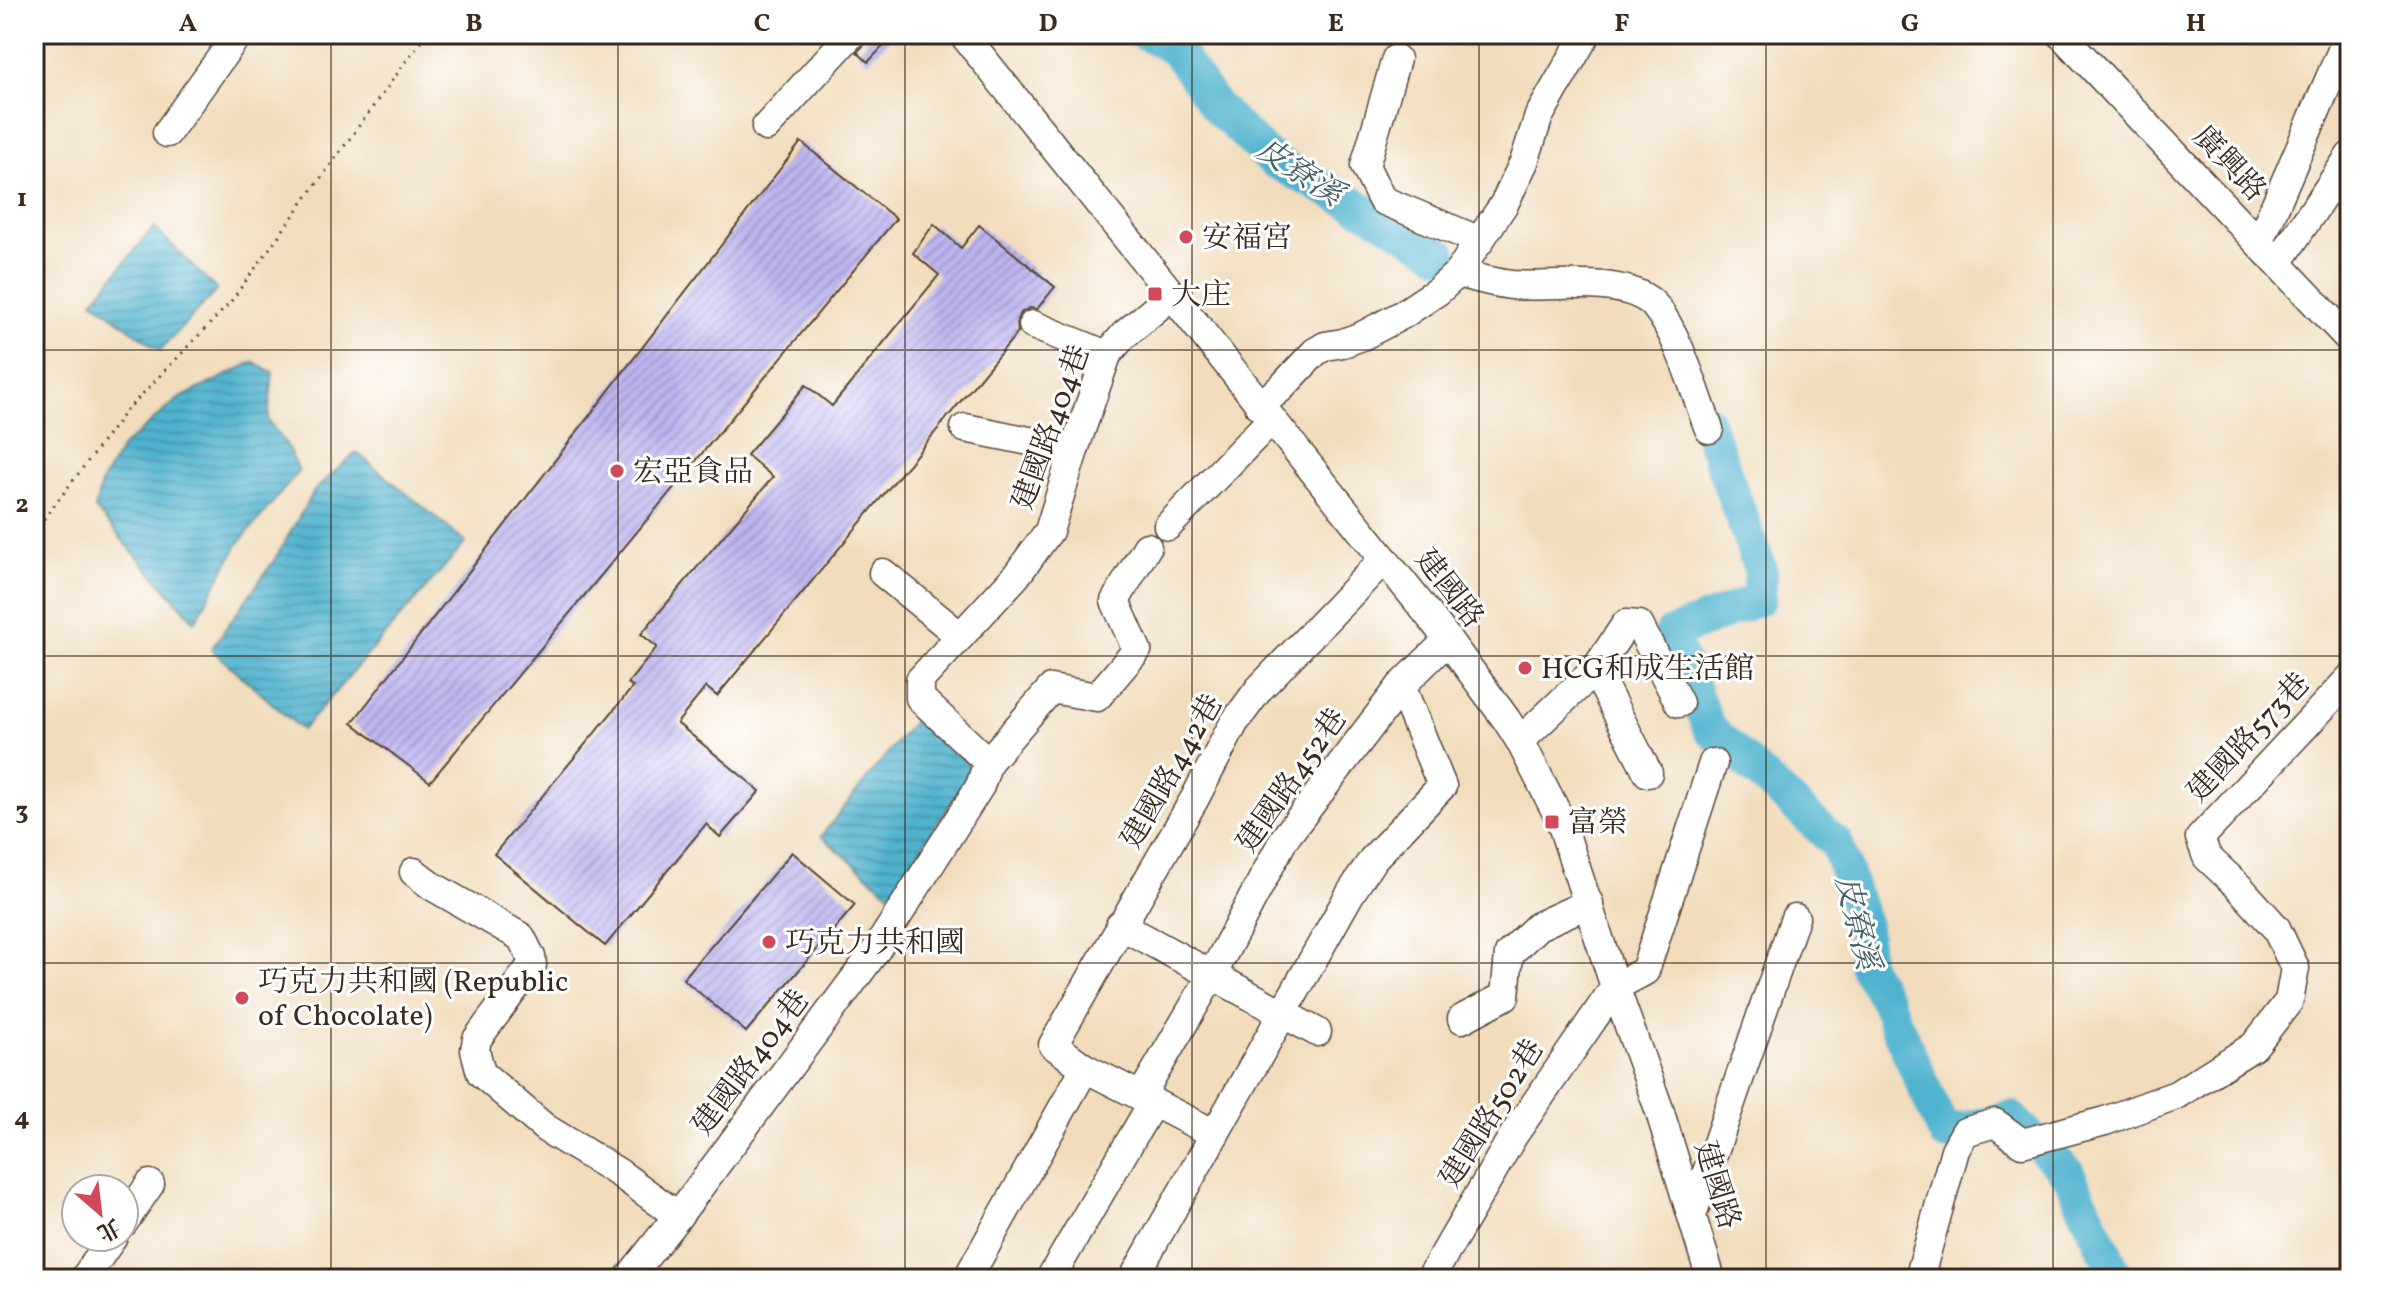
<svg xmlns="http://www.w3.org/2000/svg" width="2384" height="1313" font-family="Vollkorn,'Noto Serif TC',serif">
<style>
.water{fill:url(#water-rules);stroke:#466e76;stroke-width:2}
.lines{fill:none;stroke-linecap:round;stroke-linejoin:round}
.river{stroke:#50b3cf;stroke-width:34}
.building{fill:url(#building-hatch)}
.minor-casing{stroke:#564536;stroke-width:31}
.path{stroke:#564536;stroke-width:3;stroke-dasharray:2 6;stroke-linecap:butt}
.minor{stroke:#fff;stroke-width:28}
.grid{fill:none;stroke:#3b2a1e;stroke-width:2;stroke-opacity:0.55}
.poi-dot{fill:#d1495b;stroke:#fff;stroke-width:3}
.labels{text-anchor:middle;stroke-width:6;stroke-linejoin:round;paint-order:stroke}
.street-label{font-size:30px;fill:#3b2a1e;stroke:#fff}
.poi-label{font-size:30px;fill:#3b2a1e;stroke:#fff;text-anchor:start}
.water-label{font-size:32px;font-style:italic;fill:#436165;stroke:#fff}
.neatline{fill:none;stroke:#3b2a1e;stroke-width:3}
.grid-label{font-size:26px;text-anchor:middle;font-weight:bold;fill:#3b2a1e}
</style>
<defs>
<pattern id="water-rules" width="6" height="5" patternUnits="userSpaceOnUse" patternTransform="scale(2)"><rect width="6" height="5" fill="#50b3cf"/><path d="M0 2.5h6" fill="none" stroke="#4492a7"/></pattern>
<pattern id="building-hatch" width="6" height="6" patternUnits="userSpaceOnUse" patternTransform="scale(2)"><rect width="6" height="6" fill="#beb5f1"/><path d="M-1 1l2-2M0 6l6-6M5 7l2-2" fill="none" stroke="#9c93c3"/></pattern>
</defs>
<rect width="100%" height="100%" fill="#fff"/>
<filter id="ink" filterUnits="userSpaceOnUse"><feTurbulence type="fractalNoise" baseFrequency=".0125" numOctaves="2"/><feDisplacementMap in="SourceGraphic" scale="16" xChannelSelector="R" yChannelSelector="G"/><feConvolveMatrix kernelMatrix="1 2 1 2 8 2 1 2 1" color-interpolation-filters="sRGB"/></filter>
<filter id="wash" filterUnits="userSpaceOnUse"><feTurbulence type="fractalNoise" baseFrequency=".006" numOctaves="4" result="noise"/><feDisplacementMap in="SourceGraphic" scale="32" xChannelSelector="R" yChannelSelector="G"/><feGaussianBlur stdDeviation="1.8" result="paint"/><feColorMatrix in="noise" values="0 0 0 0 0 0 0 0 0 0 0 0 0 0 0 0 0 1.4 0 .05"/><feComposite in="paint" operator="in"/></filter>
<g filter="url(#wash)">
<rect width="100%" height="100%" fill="#f1ddbd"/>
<g class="water">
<path d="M154,227L217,290L160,351L93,301Z"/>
<path d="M253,362L273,372L268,420L286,444L299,471L239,543L195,622L95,509L101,483L122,447L178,399Z"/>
<path d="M356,452L466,542L302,730L211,649L275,559L314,491Z"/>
<path d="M919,714L969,764L964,783L890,894L821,836Z"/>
</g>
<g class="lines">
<g class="river">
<path d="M1145,34L1175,49L1216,107L1273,161L1384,220L1440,254"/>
<path d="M1706,420L1761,571L1759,599L1671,634L1709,728L1837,844L1864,926L1866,967L1884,997L1945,1134L2010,1117L2068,1173L2118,1279"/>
</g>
</g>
<g id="blocks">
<g class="building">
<path d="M868,34H895L868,62L857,52L864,45Z"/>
<path d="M801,142L896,219L430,782L352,723Z"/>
<path d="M934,224L961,248L979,225L1055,287L1037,309L1030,308L1022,312L1017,319L1018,332L717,696L706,687L677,723L760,791L720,837L706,824L605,946L494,854L633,687L628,683L657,647L641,634L773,477L747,455L806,385L832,406L939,275L913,253Z"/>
<path d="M792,852L855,905L746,1032L683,979Z"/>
</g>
</g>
</g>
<g filter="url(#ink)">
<use href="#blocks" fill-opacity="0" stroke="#564536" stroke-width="2"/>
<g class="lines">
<g class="minor-casing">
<g id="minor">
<path d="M963,34L1436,624L1506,719L1520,741L1560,819L1615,987L1659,1109L1711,1279"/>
<path d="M2061,34L2350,340"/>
<path d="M1396,59L1365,166L1382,200L1480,241"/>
<path d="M766,127L851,34"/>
<path d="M167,133L238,34"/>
<path d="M2259,243L2349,34"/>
<path d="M2278,263L2350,156"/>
<path d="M1458,273C1476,278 1494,283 1512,285C1551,288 1628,275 1655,306C1679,335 1695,393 1709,429"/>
<path d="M1033,325L1107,355"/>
<path d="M1259,406L1281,388L1315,352L1325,346L1343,343L1362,336L1402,315L1438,291L1458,273L1504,204L1524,162L1539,116L1586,34"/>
<path d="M965,428L1074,450"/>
<path d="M1168,526L1271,420"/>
<path d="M883,573L960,636"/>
<path d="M1595,670L1648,773"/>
<path d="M1520,741L1595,670L1626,624L1639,625L1679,703"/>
<path d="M988,762L1051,689L1097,697L1137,650L1115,601L1147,547"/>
<path d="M414,872L432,886L521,937L531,957L532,965L477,1039L475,1050L481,1073L545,1128L619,1173L678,1216"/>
<path d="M1120,925L1317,1032"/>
<path d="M1462,1019L1505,996L1509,954L1538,926L1589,903"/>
<path d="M1141,1096L1212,975L1284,839L1401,686L1448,640"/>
<path d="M1215,1134L1085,1068L1053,1045L1195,798L1234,723L1259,689L1384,559"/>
<path d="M1692,1215L1795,918"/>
<path d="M124,1222L150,1184"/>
<path d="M84,1279L113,1237"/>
<path d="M628,1279L678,1216L876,950L980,786L988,762L920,698V680L1016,576L1049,531L1074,450L1107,355L1124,335L1172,295"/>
<path d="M967,1279L1085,1068"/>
<path d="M1050,1279L1153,1102"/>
<path d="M1133,1279L1350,894L1373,859L1442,786L1401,686"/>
<path d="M1430,1279L1513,1136L1615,987L1645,971L1713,763"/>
<path d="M1919,1279L1955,1150L1965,1132L1995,1123L2022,1143L2105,1121L2176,1095L2254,1046L2289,1001L2295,968L2276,928L2239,887L2207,857L2200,838L2350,678"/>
</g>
</g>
<path class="path" d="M34,532L126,411L229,304L426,34"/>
<use href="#minor" class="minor"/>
</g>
</g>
<path class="grid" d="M331,34V1279M618,34V1279M905,34V1279M1192,34V1279M1479,34V1279M1766,34V1279M2053,34V1279M34,350H2350M34,656H2350M34,963H2350"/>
<g class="poi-dot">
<circle cx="1186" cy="237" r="8"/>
<rect x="1147" y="286" width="16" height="16" rx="4"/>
<circle cx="617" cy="471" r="8"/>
<circle cx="1525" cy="668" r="8"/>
<rect x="1544" y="814" width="16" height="16" rx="4"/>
<circle cx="769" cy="942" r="8"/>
<circle cx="242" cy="998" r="8"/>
</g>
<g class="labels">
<g class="street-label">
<text transform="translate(2230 163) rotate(47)" y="10">廣興路</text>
<text transform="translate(1050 427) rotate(-70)" y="10">建國路404巷</text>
<text transform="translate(1450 588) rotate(52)" y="10">建國路</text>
<text transform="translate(2248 737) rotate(-47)" y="10">建國路573巷</text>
<text transform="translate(1171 771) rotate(-60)" y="10">建國路442巷</text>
<text transform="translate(1291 780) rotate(-55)" y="10">建國路452巷</text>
<text transform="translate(750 1062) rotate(-53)" y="10">建國路404巷</text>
<text transform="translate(1491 1113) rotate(-58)" y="10">建國路502巷</text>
<text transform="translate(1718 1185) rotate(73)" y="10">建國路</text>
</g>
<g class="poi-label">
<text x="1202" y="247">安福宮</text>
<text x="1171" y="304">大庄</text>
<text x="633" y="481">宏亞食品</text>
<text x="1541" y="678">HCG和成生活館</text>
<text x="1568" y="832">富榮</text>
<text x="785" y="952">巧克力共和國</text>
<text x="258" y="991">巧克力共和國 (Republic<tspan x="258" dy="34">of Chocolate)</tspan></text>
</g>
<g class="water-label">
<text transform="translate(1300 171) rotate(33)" y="11">皮寮溪</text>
<text transform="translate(1858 922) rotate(76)" y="11">皮寮溪</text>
</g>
</g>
<rect width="2384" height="1313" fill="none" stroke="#fff" stroke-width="88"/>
<g transform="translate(100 1213) rotate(152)"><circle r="38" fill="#ffffff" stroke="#b1aaa5" stroke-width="2"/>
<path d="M0-6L14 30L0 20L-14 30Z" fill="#d1495b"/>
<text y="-12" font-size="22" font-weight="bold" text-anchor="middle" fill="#3b2a1e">北</text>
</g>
<rect x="44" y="44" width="2296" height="1225" class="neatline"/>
<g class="grid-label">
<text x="188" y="31">A</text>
<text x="474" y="31">B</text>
<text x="762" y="31">C</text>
<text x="1048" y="31">D</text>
<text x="1336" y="31">E</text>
<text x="1622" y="31">F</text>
<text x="1910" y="31">G</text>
<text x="2196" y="31">H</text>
<text x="22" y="206">1</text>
<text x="22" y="512">2</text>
<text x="22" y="819">3</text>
<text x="22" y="1125">4</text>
</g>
</svg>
